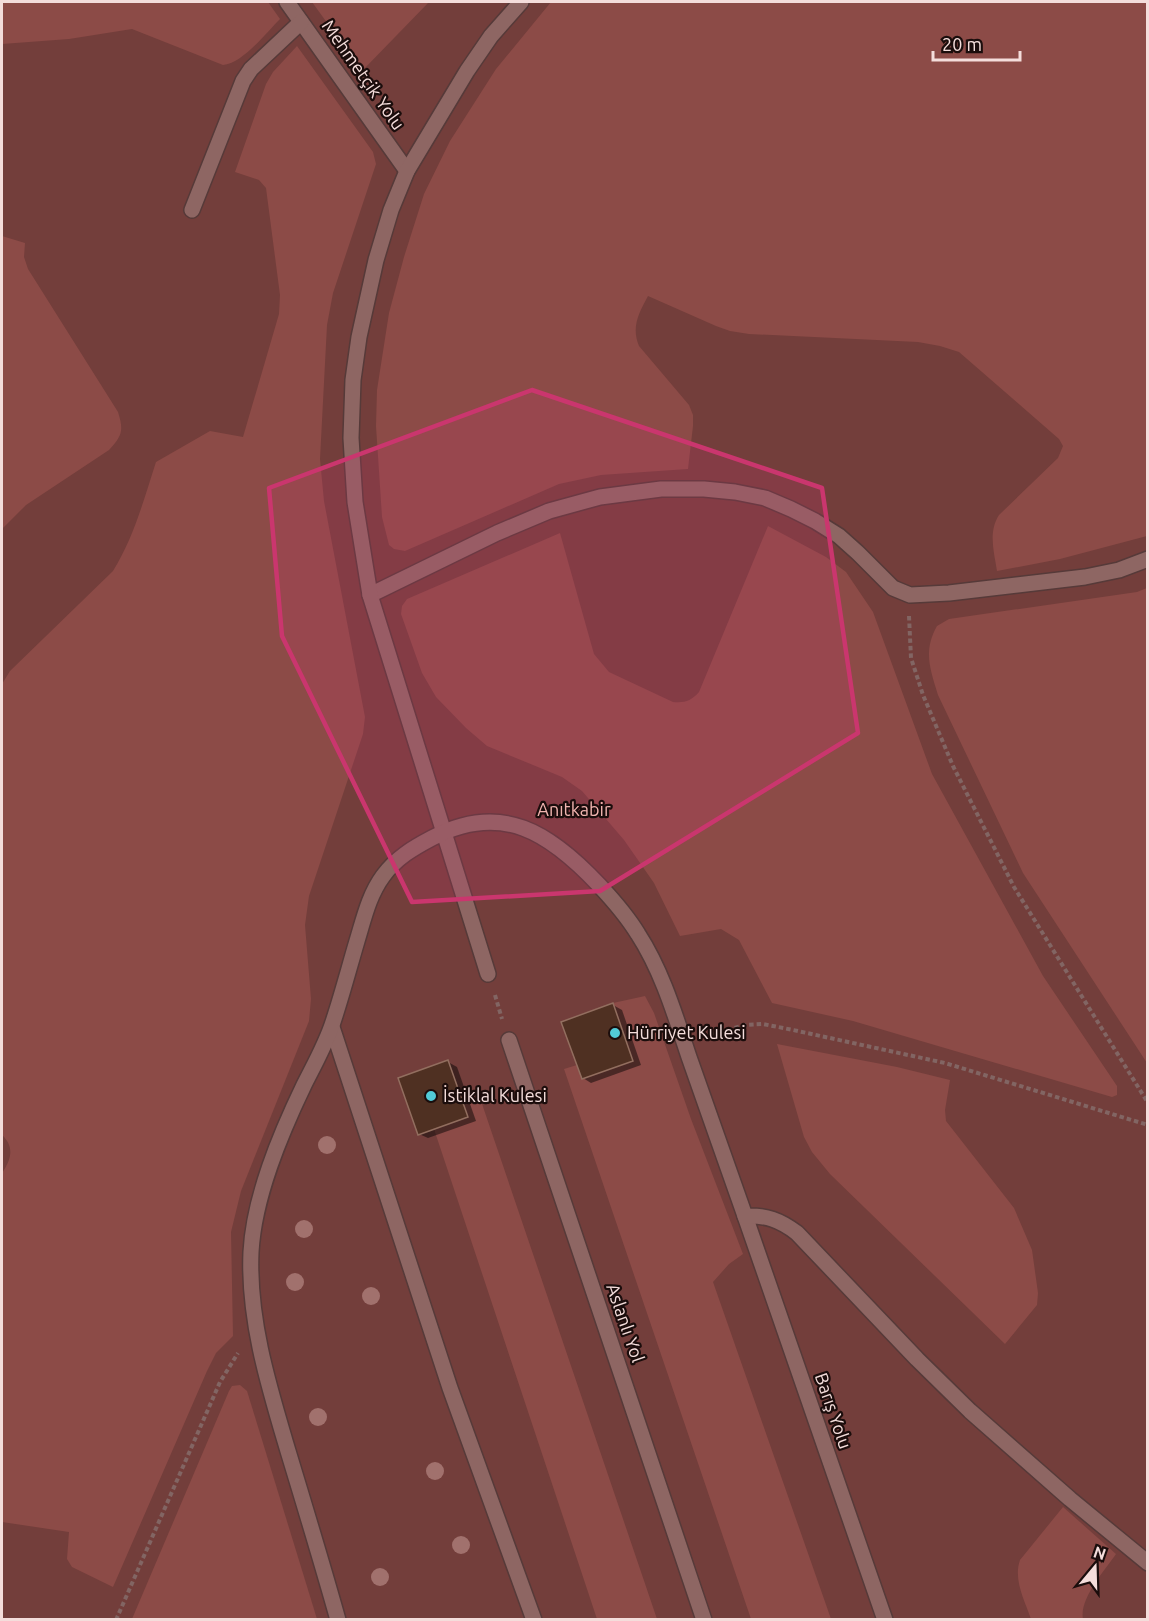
<svg xmlns="http://www.w3.org/2000/svg" width="1149" height="1621" font-family="Ubuntu,sans-serif">
<style>
.green{fill:#733e3b}
.forest{fill:#8c4b47}
.shadow{fill:#0007}
.building{fill:#4f3022;stroke:#926e5f;stroke-width:1.5}
.lines{fill:none;stroke-linecap:round;stroke-linejoin:round}
.minor-casing{stroke:#563a39;stroke-width:18}
.path{stroke:#826563;stroke-width:4;stroke-dasharray:4.5 3;stroke-linecap:butt}
.minor{stroke:#8e6663;stroke-width:15}
.tree{fill:#a1716d}
.marked{fill:#ca366e;fill-opacity:0.2;stroke:#ca366e;stroke-width:4.5;stroke-linejoin:round}
.poi-dot{fill:#52cbd7;stroke:#1b0d0c;stroke-width:2}
.labels{text-anchor:middle;stroke-width:4.5;stroke-linejoin:round;paint-order:stroke}
.street-label{font-size:18px;fill:#f4dddb;stroke:#1b0d0c}
.park-label{font-size:18px;fill:#f2b5b0;stroke:#1b0d0c}
.poi-label{font-size:18px;fill:#f4dddb;stroke:#1b0d0c;text-anchor:start}
</style>
<rect width="100%" height="100%" fill="#3e1e1c"/>
<rect class="green" x="2" y="2" width="1145" height="1617"/>
<g class="forest">
<path d="M2,2H268L280,19C266,33 242,64 223,65L132,29L69,39L2,44Z"/>
<path d="M312,2H429L362,71Z"/>
<path d="M551,2H1147V536L1060,559L997,571C994,552 988,532 999,515L1058,458L1063,446L1059,439L959,352L940,346L918,342L749,334L730,331L716,326L648,296C639,313 631,327 639,346L689,405L693,415V426L688,469L601,475L559,484L405,551L394,549L389,545L382,517L376,426L377,390L389,313L404,257L424,194L450,141L496,69Z"/>
<path d="M297,46L373,152L376,164L333,293L327,325L320,459L324,501L365,717L363,734L309,896L305,925L311,999L309,1021L241,1191L231,1232L233,1336L216,1353L207,1371L113,1587L72,1567L67,1559L69,1532L2,1522V1173C11,1160 15,1147 2,1135V684L10,671L113,571C134,537 144,499 156,462L210,431L243,437L279,314L280,295L266,188L259,180L235,172L266,84L273,72Z"/>
<path d="M2,236L25,243L24,257L28,269L118,412C124,431 122,436 109,450L26,505L2,529Z"/>
<path d="M768,526L826,557L846,572L873,612L932,774L1043,976L1117,1086V1095L1112,1097L853,1021L772,1003L739,940L721,929L680,936L654,883L624,840L582,791L562,777L487,746L466,728L436,697L422,673L401,614L402,606L407,599L560,533L594,654L609,672L673,702C685,703 691,701 699,692Z"/>
<path d="M1147,588H1148L1147,1063L1023,873L938,695C930,669 923,651 937,626L949,619L1137,592Z"/>
<path d="M645,996L654,1013L691,1119L743,1254L729,1264L713,1282L831,1619H751L564,1069L577,1065L582,1079L633,1061L613,1003Z"/>
<path d="M777,1044L897,1067L950,1080L945,1110L946,1121L1014,1208L1032,1250L1038,1293L1037,1305L1005,1344L830,1174L812,1152L804,1137Z"/>
<path d="M480,1098L657,1619H597L434,1129L468,1117L464,1104Z"/>
<path d="M240,1385L247,1391L317,1619H132L229,1391L232,1386Z"/>
<path d="M1063,1507L1116,1554C1105,1570 1079,1599 1083,1619H1031C1025,1601 1013,1580 1020,1560Z"/>
</g>
<g class="shadow">
<path d="M613,1005L622,1010L641,1065L591,1083L583,1078Z"/>
<path d="M448,1062L457,1067L476,1121L428,1138L419,1134Z"/>
</g>
<g class="building">
<path d="M613,1003L633,1061L582,1079L561,1022Z"/>
<path d="M448,1060L468,1117L418,1135L398,1078Z"/>
</g>
<g class="lines">
<g class="minor-casing">
<g id="minor">
<path d="M287,2L407,171"/>
<path d="M192,210L243,81L251,69L301,22"/>
<path d="M370,595L497,533L549,511L600,497L661,489H704L735,492L765,498L791,509L815,521L839,536L858,553L893,588L910,595L949,593L1085,577L1119,570L1148,559"/>
<path d="M488,974L370,595L355,502L351,438L353,380L359,337L376,260L391,210L407,171L467,71L491,36L521,2"/>
<path d="M332,1027L450,1388L534,1620"/>
<path d="M509,1040L704,1620"/>
<path d="M745,1216L885,1620"/>
<path d="M338,1620C322,1563 305,1507 288,1451C269,1387 248,1320 251,1252C254,1197 280,1135 304,1085C314,1065 326,1044 333,1022C342,995 349,968 357,941C364,918 369,895 383,876C396,858 413,848 432,838C502,801 550,833 599,885C613,900 627,916 638,934C662,971 675,1015 689,1057C708,1110 726,1163 745,1216C766,1215 780,1220 797,1233L917,1359L970,1411L1070,1499L1148,1563"/>
</g>
</g>
<g class="path">
<path d="M909,616L911,658L923,695L953,766L1014,887L1148,1103"/>
<path d="M495,995L502,1019"/>
<path d="M706,1037L744,1025L763,1024L793,1030L945,1063L1148,1125"/>
<path d="M116,1620L220,1382L238,1353"/>
</g>
<use href="#minor" class="minor"/>
</g>
<g class="tree">
<circle cx="327" cy="1145" r="9"/>
<circle cx="304" cy="1229" r="9"/>
<circle cx="295" cy="1282" r="9"/>
<circle cx="371" cy="1296" r="9"/>
<circle cx="318" cy="1417" r="9"/>
<circle cx="435" cy="1471" r="9"/>
<circle cx="461" cy="1545" r="9"/>
<circle cx="380" cy="1577" r="9"/>
</g>
<path class="marked" d="M532,390L822,488L858,733L600,891L412,902L282,636L269,488Z"/>
<g class="poi-dot">
<circle cx="615" cy="1033" r="6"/>
<circle cx="431" cy="1096" r="6"/>
</g>
<g class="labels">
<g class="street-label">
<text transform="translate(363 75) rotate(55)" y="6">Mehmetçik Yolu</text>
<text transform="translate(625 1323) rotate(71)" y="6">Aslanlı Yol</text>
<text transform="translate(833 1411) rotate(71)" y="6">Barış Yolu</text>
</g>
<g class="park-label">
<text x="574" y="816">Anıtkabir</text>
</g>
<g class="poi-label">
<text x="627" y="1039">Hürriyet Kulesi</text>
<text x="443" y="1102">İstiklal Kulesi</text>
</g>
</g>
<rect width="1149" height="1621" fill="none" stroke="#f4dddb" stroke-width="6"/>
<g transform="translate(1095 1567) rotate(19)" stroke="#1b0d0c" stroke-width="4.5" paint-order="stroke">
<path d="M0-4.5L10 22L0 15L-10 22Z" fill="#f4dddb"/>
<text y="-9" font-size="16" font-weight="bold" text-anchor="middle" fill="#f4dddb">N</text>
</g>
<path d="M933 51v9h87v-9" fill="none" stroke="#f4dddb" stroke-width="3"/>
<text x="942" y="51" font-size="18" fill="#f4dddb" stroke="#1b0d0c" stroke-width="4.5" paint-order="stroke">20 m</text>
</svg>
